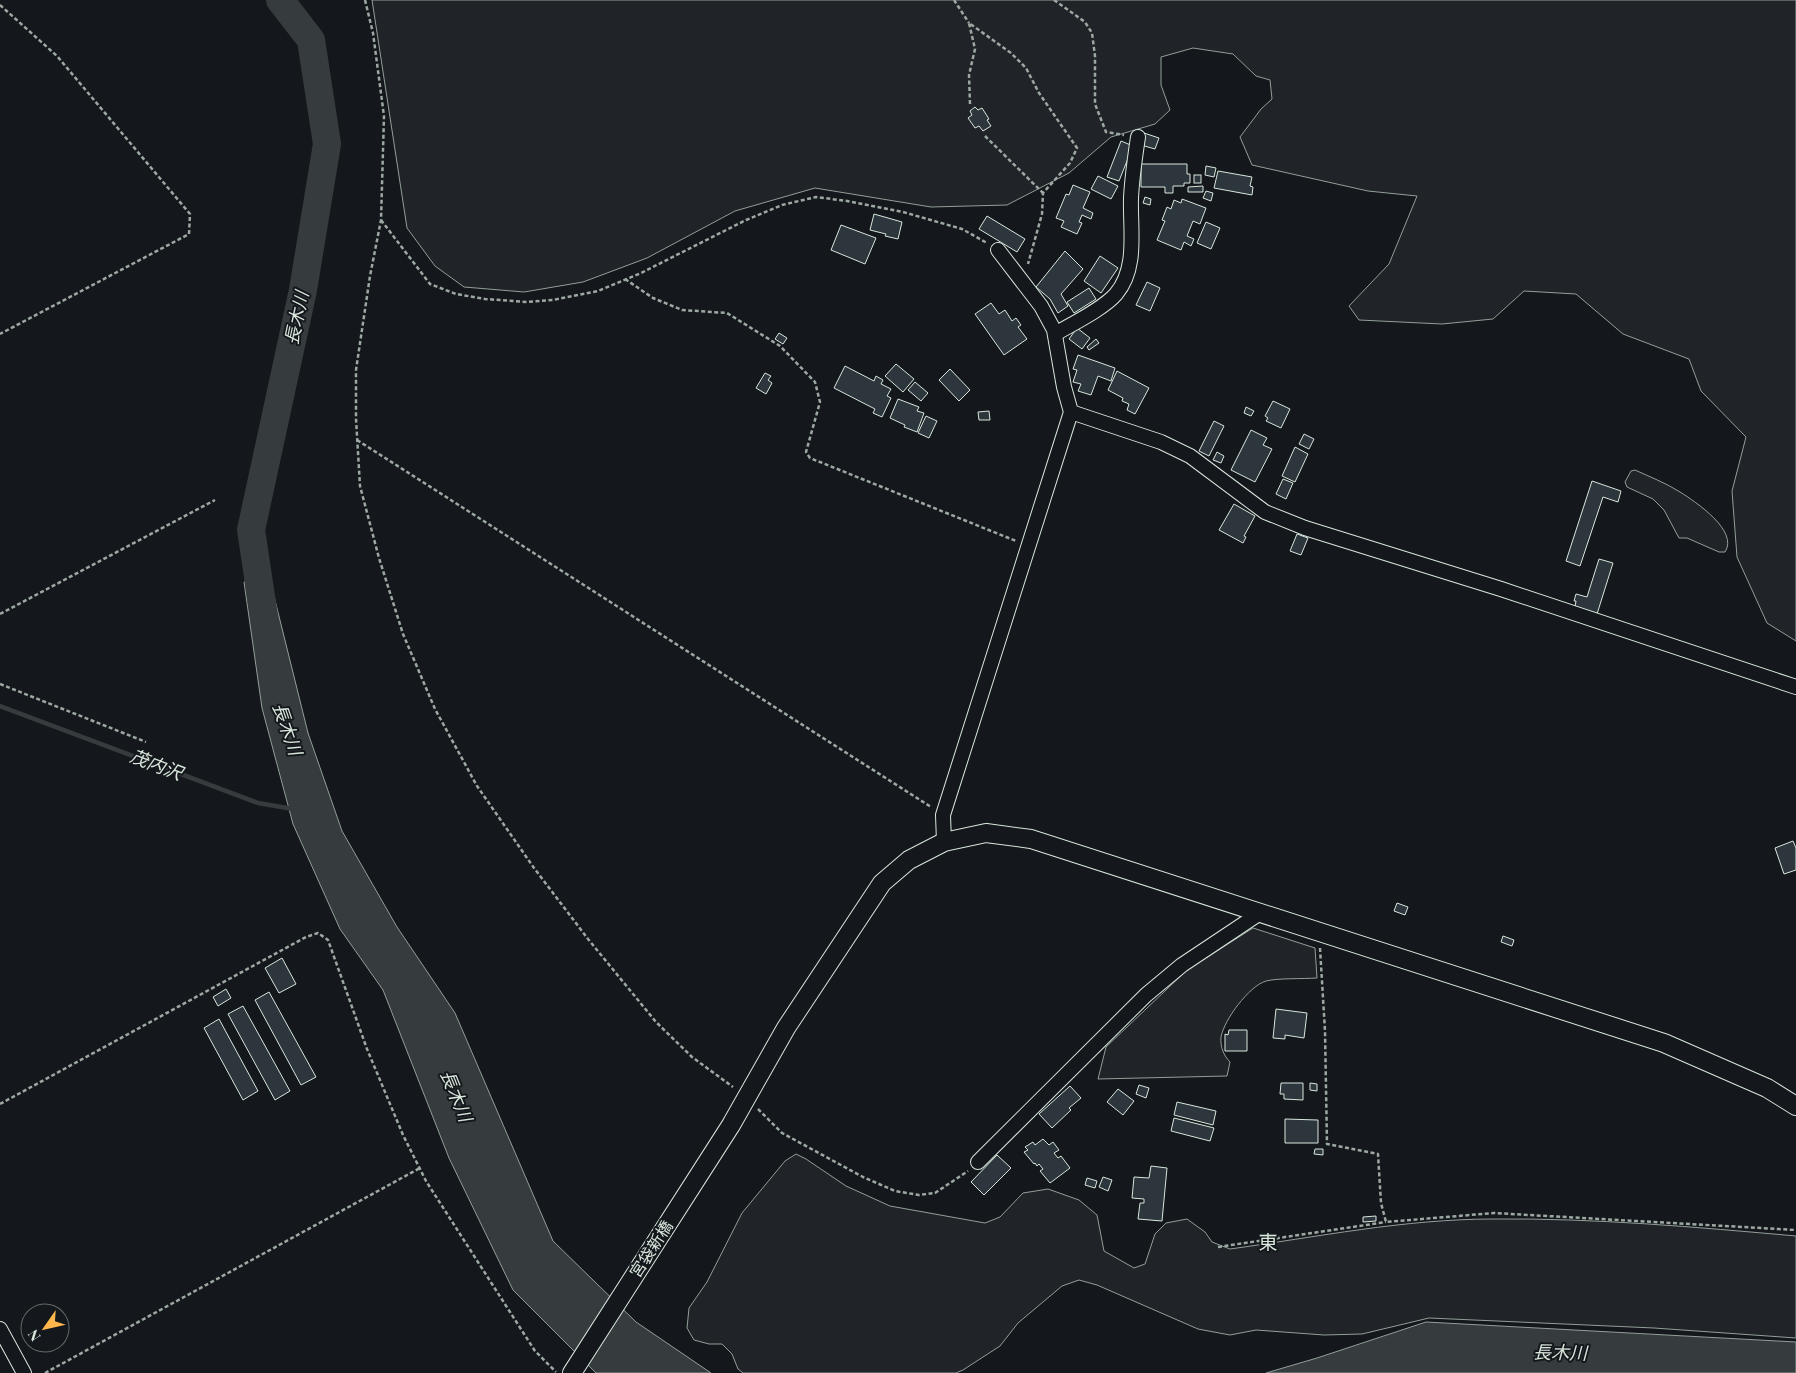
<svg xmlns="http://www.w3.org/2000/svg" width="1796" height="1373" font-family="'Playfair Display','Noto Sans JP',serif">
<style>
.green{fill:#202428;stroke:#939e99}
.water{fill:#363b3e;stroke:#939e99}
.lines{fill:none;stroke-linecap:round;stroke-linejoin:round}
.stream{stroke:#363b3e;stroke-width:4.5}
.river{stroke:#363b3e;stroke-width:28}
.building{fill:#2c363c;stroke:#d8e6dc}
.minor-casing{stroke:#d8e6dc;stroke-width:16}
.tertiary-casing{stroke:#d8e6dc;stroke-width:20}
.path{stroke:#9da8a2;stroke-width:2.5;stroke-dasharray:4 2.5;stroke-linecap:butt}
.minor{stroke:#14181c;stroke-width:14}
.tertiary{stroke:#14181c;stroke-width:18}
.labels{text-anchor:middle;stroke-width:4;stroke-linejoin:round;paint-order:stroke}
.street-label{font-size:16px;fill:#d8e6dc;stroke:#14181c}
.water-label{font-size:18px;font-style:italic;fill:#d8e6dc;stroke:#14181c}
.quarter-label{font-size:19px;fill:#d8e6dc;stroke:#14181c}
</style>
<rect width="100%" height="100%" fill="#14181c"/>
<g class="green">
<path d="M372,0H1796V641L1767,623L1737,557L1732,491L1746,437L1701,391L1689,359L1623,334L1576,294L1524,291L1493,319L1442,324L1359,320L1349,306L1389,264L1417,196L1368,191L1252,165L1240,137L1261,109L1272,99L1270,80L1256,76L1233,54L1193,48L1161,57V85L1170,110L1155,124L1111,137L1069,173L1007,205L931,207L815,188L735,211L647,258L583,282L524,292L464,287L435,266L407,228Z"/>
<path d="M1635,470C1650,477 1666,483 1680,492C1696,502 1739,531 1725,552H1719L1687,538H1679L1664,510L1653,499L1627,487L1625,482L1631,471Z"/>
<path d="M1253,928L1315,948L1317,978C1303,979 1278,978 1266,981C1249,986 1224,1020 1221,1037C1220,1047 1224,1056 1230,1062L1227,1076L1098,1079L1106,1047L1187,970Z"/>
<path d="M796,1154L806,1159L846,1186L890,1206L985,1223L1000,1217L1023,1193L1048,1189L1079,1200L1097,1215L1104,1251L1134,1268L1145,1264L1155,1234L1166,1223L1187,1219L1205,1232L1212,1242L1230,1249C1317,1237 1405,1219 1493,1219C1594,1218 1695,1227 1796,1236V1338L1654,1328L1429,1318L1362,1334L1324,1335L1256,1330L1230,1335L1198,1329L1097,1285L1079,1280L1062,1286L1018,1323L1000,1346L963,1370L956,1373H743L738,1369L732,1354L722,1344H709L694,1340L687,1328L689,1308L707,1282L742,1213L785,1161Z"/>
</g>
<g class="water">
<path d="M269,576L308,733L342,831L397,927L455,1013L553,1241L636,1322L711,1373H596L513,1290L449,1158L383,990L340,929L293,824L262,708L244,582Z"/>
<path d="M1426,1322L1796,1342V1373H1266L1317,1358Z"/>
</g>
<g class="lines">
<path class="stream" d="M0,706L258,803L293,809"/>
<path class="river" d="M264,616L251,530L303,290L327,144L311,40L280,0"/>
</g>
<g class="building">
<path d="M975,107L978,110L982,108L989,119L987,120L991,126L983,131L979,126L975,128L968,118L972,115L970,111Z"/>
<path d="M1144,133L1159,138L1155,149L1141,145Z"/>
<path d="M1121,141L1133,146L1119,181L1107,177Z"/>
<path d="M1141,164H1187V174H1190V183H1184V186H1173V193H1165V187H1141Z"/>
<path d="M1206,166L1216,168L1214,177L1205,175Z"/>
<path d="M1218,171L1252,177L1250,186L1253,187L1252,195L1214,188Z"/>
<rect x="1194" y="175" width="7" height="8"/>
<path d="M1098,176L1118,186L1111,199L1091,189Z"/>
<path d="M1073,185L1090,192L1083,208L1093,213L1091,219L1082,215L1079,222L1082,223L1077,234L1061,227L1064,221L1056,218L1066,194L1069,195Z"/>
<path d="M1203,186V192H1188V187Z"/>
<path d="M1206,191L1213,193L1211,201L1203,198Z"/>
<path d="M1145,197L1151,199L1150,205L1143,203Z"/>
<path d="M1182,199L1206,208L1200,224L1193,221L1187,236L1194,239L1191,246L1184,242L1181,250L1157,240L1165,221L1162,220L1167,207L1171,209L1174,200L1181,203Z"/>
<path d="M874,214L902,222L898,239L885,236L886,234L870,230Z"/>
<path d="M987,216L1025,239L1017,252L979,229Z"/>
<path d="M1206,222L1220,228L1211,249L1197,243Z"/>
<path d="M841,225L876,238L865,264L831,250Z"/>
<path d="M1065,251L1083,269L1061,294L1068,306L1058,313L1050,299L1036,287Z"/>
<path d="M1100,256L1118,268L1101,293L1084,281Z"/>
<path d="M1147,282L1160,288L1150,311L1136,305Z"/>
<path d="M1089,288L1096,299L1074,313L1067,302Z"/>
<path d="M991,303L999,314L1005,310L1012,321L1016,318L1021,325L1018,327L1027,339L1004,355L975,314Z"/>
<path d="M1077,328L1090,338L1082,349L1069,339Z"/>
<path d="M779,333L787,338L783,344L775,339Z"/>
<path d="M1096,339L1099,343L1089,350L1087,347Z"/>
<path d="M1078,355L1115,368L1111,381L1098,376L1091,395L1078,391L1081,384L1073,382L1077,370L1073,369Z"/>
<path d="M896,364L914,379L903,392L885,376Z"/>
<path d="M845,366L874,381L876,376L883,380L881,384L891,389L887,396L891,398L882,417L873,413L875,409L834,388Z"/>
<path d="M950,369L970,390L959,401L939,380Z"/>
<path d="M1117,371L1149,388L1135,414L1127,410L1129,404L1122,401L1123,398L1108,390Z"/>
<path d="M765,373L771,376L768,380L772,383L766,394L756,388Z"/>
<path d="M915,382L928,393L921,401L908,390Z"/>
<path d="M898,399L919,407L917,411L924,413L917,432L904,427L905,425L890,418Z"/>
<path d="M1273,401L1290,409L1281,428L1266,421L1268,418L1265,416Z"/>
<path d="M1246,407L1254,411L1251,416L1244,413Z"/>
<path d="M989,411L990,420H979L978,412Z"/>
<path d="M926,416L937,421L929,438L918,433Z"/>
<path d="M1214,421L1224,426L1209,456L1199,451Z"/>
<path d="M1251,430L1267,438L1263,445L1272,449L1255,482L1231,470Z"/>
<path d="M1304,434L1314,439L1309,449L1299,444Z"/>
<path d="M1295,447L1308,454L1295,482L1282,476Z"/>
<path d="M1217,452L1224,456L1221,463L1213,460Z"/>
<path d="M1283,479L1293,483L1286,499L1276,494Z"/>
<path d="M1592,481L1621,491L1618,502L1603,497L1580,566L1566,561Z"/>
<path d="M1234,504L1255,516L1244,536L1246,537L1243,543L1219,530Z"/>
<path d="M1297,534L1308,538L1301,555L1290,551Z"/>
<path d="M1599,559L1613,563L1597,614L1575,607L1576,601H1574L1576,594L1587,597Z"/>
<path d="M1793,841L1796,848V870L1784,874L1775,848Z"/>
<path d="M1397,903L1408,907L1405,915L1394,911Z"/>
<path d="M1503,936L1514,940L1512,946L1501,942Z"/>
<path d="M282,958L296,984L279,993L265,968Z"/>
<path d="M226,989L231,998L218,1006L213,997Z"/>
<path d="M269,992L316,1077L301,1085L255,1000Z"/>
<path d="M243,1006L290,1091L275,1100L228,1014Z"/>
<path d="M1276,1009L1307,1013L1304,1038L1285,1035V1039L1273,1038Z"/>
<path d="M219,1019L258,1091L243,1100L204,1028Z"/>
<path d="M1229,1030H1247V1051H1225V1034L1228,1035Z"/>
<path d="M1281,1083H1303V1100L1284,1099V1094H1280Z"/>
<path d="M1310,1083L1317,1084V1091L1310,1090Z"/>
<path d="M1139,1085L1149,1088L1146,1098L1136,1094Z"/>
<path d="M1070,1086L1081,1098L1069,1108L1071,1110L1052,1128L1039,1114Z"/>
<path d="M1118,1089L1134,1101L1123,1115L1107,1102Z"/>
<path d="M1177,1102L1216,1111L1213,1125L1174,1115Z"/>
<path d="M1174,1118L1214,1128L1210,1141L1171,1131Z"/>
<path d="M1285,1119L1318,1120V1143H1285Z"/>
<path d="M1043,1139L1049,1145L1053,1142L1059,1150L1054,1153L1058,1158L1061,1156L1070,1168L1050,1183L1040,1171L1043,1169L1039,1164L1037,1166L1035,1163L1034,1164L1024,1152L1028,1150L1025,1147L1033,1142L1035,1145Z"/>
<path d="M1315,1149H1323V1155L1314,1154Z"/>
<path d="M997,1155L1011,1168L984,1195L971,1182Z"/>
<path d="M1151,1166L1167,1168L1162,1221L1138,1219L1140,1203H1144V1199L1132,1198L1134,1177L1149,1178Z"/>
<path d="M1103,1177L1112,1180L1108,1191L1099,1187Z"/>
<path d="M1087,1178L1097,1181L1095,1188L1085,1185Z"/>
<path d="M1376,1216V1221L1363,1222V1217Z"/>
</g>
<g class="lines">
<g class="minor-casing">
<g id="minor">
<path d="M1055,334C1072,324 1103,309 1116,294C1138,268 1130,230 1131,198C1132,178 1135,157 1138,137"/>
<path d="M1071,412L1161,442L1190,456L1265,512L1305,528L1501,589L1796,687"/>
<path d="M944,842L943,815L1071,412L1064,387L1054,330L1041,306L998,250"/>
<path d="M978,1162L1146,995L1182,965L1260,913"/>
<path d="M0,1329L24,1373"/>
</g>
</g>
<g class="tertiary-casing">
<path id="tertiary" d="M572,1373L731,1125L786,1028L882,883L909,860L944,842L986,833L1031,839L1664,1043L1767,1088L1796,1106"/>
</g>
<g class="path">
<path d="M365,0L373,33L384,116L381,220L370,276L356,370V419L360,486L379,558L403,634L435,709L477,786L534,868L588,939L656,1022L692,1057L733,1087"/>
<path d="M954,0L969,23"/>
<path d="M1054,0L1085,22L1092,33L1095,56V104L1106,132L1124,135"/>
<path d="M0,5L57,56L190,214L189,234L0,334"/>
<path d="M970,104L969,75L975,49L969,23L1011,53L1026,68L1039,93L1077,148L1070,163L1043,193L1042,214L1028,264"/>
<path d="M985,136L1043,193"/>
<path d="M381,220L430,284L456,294L485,299L527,302L553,300L598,291L641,273L746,220L782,205L816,197L847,201L903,212L962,229L987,243"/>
<path d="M625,279L653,298L682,310L727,313L780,346L815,382L820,402L806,452L810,458L1016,541"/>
<path d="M357,440L931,807"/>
<path d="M0,614L215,500"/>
<path d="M0,684L146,742"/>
<path d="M1320,948L1325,1031L1327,1144L1378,1154L1381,1203L1386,1222L1494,1213L1796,1230"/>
<path d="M0,1104L306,937L318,933L328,940L367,1049L403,1135L426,1181L535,1351L556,1372"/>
<path d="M758,1109L782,1133L863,1177L895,1191L919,1195L935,1193L968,1171"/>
<path d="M1218,1247L1386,1222"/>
<path d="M45,1373L420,1168"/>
</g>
<use href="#minor" class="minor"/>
<use href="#tertiary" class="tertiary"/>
</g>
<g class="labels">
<g class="street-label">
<text transform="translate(651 1249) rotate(-57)" y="6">宮袋新橋</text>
</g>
<g class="water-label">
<text transform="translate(297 318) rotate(-78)" y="6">長木川</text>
<text transform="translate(287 729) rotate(71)" y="6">長木川</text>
<text transform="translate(156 765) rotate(21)" y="6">茂内沢</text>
<text transform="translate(456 1096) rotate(68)" y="6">長木川</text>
<text transform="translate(1560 1353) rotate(1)" y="6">長木川</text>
</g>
<g class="quarter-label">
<text x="1268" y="1249">東</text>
</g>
</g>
<g transform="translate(45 1328) rotate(236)"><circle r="24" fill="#14181c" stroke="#626a69"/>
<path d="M0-4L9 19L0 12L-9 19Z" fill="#ffb74d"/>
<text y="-8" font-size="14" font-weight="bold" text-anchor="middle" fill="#d8e6dc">N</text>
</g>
</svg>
